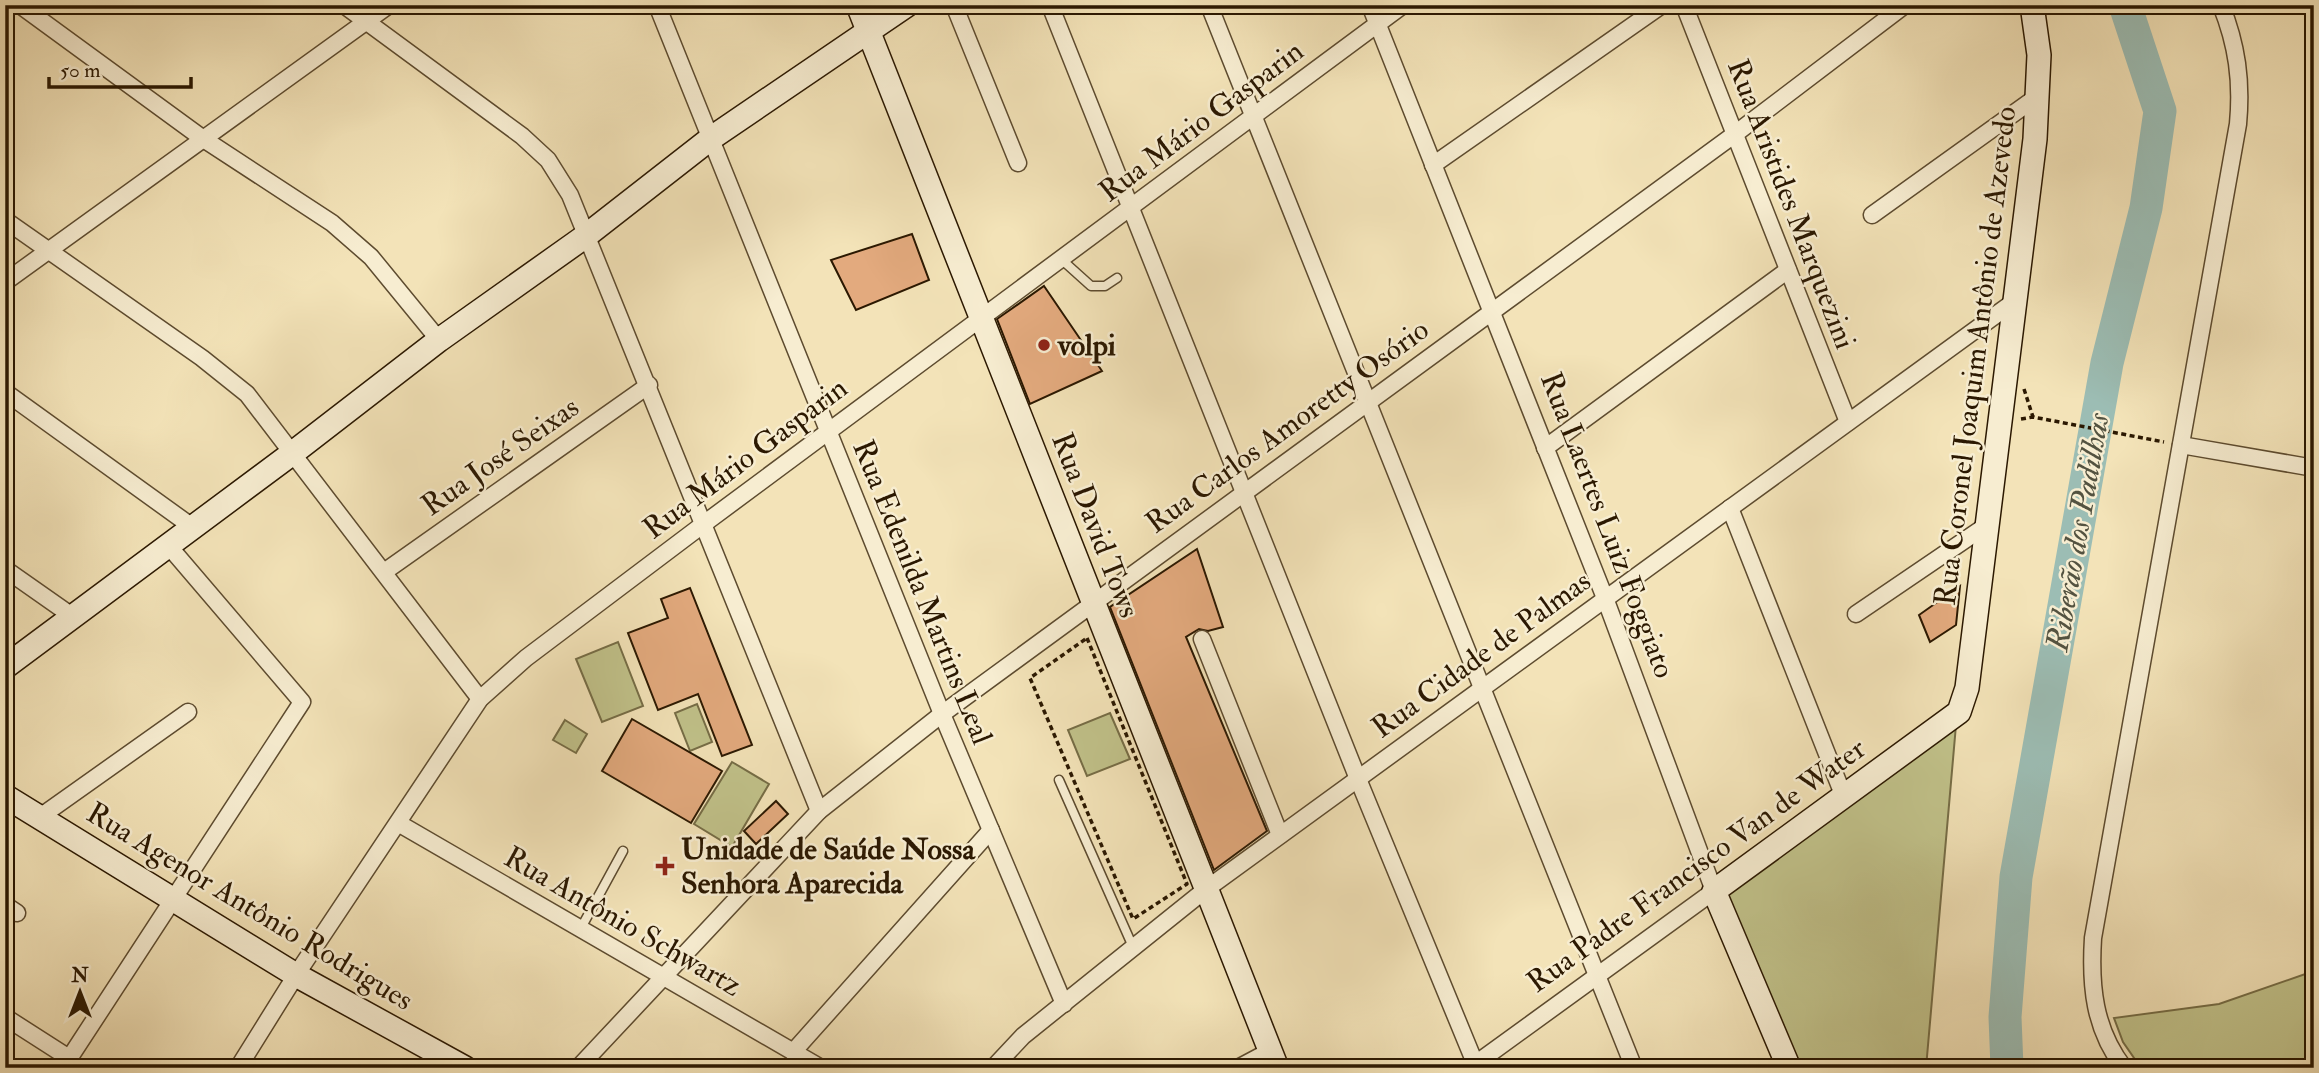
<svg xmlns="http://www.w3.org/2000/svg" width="2319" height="1073" font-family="'IM FELL Double Pica',serif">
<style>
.green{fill:#c1c28a;stroke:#766d46;stroke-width:2}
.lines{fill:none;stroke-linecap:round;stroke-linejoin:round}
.river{stroke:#9cbdb4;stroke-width:33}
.building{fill:#e3aa7e;stroke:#2b1801;stroke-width:2}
.lane-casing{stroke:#5d4b2f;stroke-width:11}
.street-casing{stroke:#5d4b2f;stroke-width:19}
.secondary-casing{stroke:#2b1801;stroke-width:26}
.path{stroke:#2b1801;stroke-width:3.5;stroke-dasharray:5 3.5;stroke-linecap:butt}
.lane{stroke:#f7edd1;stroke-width:8}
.street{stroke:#f7edd1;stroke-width:16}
.secondary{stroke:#f7edd1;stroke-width:23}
.poi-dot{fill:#8f2418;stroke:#f7edd1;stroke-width:2.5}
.labels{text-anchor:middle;stroke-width:5;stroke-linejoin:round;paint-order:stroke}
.street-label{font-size:30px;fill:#2b1801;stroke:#f7edd1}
.poi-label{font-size:30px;font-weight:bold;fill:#2b1801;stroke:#f7edd1;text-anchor:start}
.water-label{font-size:32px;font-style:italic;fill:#535240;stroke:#f7edd1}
</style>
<rect width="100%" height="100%" fill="#f3e3b8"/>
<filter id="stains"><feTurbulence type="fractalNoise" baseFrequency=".00286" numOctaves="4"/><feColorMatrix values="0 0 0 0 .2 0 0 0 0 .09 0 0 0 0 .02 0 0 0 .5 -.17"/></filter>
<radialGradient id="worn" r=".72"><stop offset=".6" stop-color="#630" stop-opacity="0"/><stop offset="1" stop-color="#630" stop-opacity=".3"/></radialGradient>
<g class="green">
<path d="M618,642L643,706L602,722L576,659Z"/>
<path d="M697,704L712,742L690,751L675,713Z"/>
<path d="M1110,713L1130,759L1087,776L1068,730Z"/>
<path d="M565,720L587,734L576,753L553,740Z"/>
<path d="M1956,725L1926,1068H1793L1719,897Z"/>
<path d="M732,762L769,784L732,847L694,824Z"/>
<path d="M2314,971V1068H2141L2123,1042L2114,1018L2219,1004Z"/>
</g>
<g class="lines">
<path class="river" d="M2007,1068L2005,1017L2016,877L2107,363L2146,208L2160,111L2125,5"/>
</g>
<g class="building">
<path d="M912,234L929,280L856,310L831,260Z"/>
<path d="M1044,286L1102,371L1030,404L997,319Z"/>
<path d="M1197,549L1223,627L1208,631L1199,629L1186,637L1267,831L1214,870L1110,607Z"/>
<path d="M1960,586L1956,625L1930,642L1919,615Z"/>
<path d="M690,588L752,745L722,756L698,694L658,710L628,633L668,618L661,599Z"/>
<path d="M632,719L722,771L691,823L602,771Z"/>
<path d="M776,801L788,814L756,844L744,831Z"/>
</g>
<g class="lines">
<g class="lane-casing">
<g id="lane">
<path d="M1061,259L1091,286H1105L1117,278"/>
<path d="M1059,780L1133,947"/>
<path d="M581,928L623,851"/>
</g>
</g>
<g class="street-casing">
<g id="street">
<path d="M20,5L202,138L332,223L371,257L439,340"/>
<path d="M344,5L522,136L548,160L570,195L819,811"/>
<path d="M657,5L942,714L1064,1004"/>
<path d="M954,5L1018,163"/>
<path d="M1050,5L1358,779L1477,1068"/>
<path d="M1209,5L1634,1068"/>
<path d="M1370,5L1605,598L1714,891L1470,1068"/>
<path d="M1684,5L1848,422"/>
<path d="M1433,165L1662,5"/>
<path d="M1872,215L2038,96"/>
<path d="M5,220L202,358L247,394L480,699"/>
<path d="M5,282L389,5"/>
<path d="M5,392L191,526"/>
<path d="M2181,445L2314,468"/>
<path d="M1545,448L1788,270"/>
<path d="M1730,508L1844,797"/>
<path d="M5,569L72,616"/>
<path d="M384,572L649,385"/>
<path d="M1856,614L1987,525"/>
<path d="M1202,639L1280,835"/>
<path d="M40,817L188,712"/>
<path d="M398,823L821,1068"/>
<path d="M5,905L17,913"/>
<path d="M5,1017L69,1058"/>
<path d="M793,1052L991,830"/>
<path d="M63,1068L302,702L167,544"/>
<path d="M238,1068L296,975L480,699L526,658L705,523L1403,5"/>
<path d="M578,1068L819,811L942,714L1735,134L1905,5"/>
<path d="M993,1068L1023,1036L1205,890L2015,301"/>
<path d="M1238,1068L1270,1051"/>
<path d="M2124,1068C2094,1029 2090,986 2093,938L2238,124C2242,81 2237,45 2221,5"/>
</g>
</g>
<g class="secondary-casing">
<g id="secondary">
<path d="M858,5L1277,1068"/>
<path d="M5,667L294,452L439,340L587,235L710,139L907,5"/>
<path d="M5,796L296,975L465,1068"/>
<path d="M1789,1068L1714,891L1959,712L1967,688L2035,139L2039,55L2032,5"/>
</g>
</g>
<g class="path">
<path d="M2024,389L2033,417"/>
<path d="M2021,419L2033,417L2164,442"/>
<path d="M1087,638L1187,884L1133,919L1030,678Z"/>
</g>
<use href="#lane" class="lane"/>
<use href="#street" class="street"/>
<use href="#secondary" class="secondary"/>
</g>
<g class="poi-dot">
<circle cx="1044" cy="345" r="7"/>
<path d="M661.5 855.5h7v7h7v7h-7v7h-7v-7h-7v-7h7z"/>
</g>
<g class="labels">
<g class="street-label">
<text transform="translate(1201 121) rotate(-37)" y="10">Rua Mário Gasparin</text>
<text transform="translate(1792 204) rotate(69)" y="10">Rua Aristides Marquezini</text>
<text transform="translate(1975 356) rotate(-83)" y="10">Rua Coronel Joaquim Antônio de Azevedo</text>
<text transform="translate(1287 426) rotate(-36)" y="10">Rua Carlos Amoretty Osório</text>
<text transform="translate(500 456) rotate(-35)" y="10">Rua José Seixas</text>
<text transform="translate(745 458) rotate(-37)" y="10">Rua Mário Gasparin</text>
<text transform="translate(1096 525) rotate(69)" y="10">Rua David Tows</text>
<text transform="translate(1608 525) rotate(69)" y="10">Rua Laertes Luiz Foggiato</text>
<text transform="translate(923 592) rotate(68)" y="10">Rua Edenilda Martins Leal</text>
<text transform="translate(1481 654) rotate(-36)" y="10">Rua Cidade de Palmas</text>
<text transform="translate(1696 865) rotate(-36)" y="10">Rua Padre Francisco Van de Water</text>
<text transform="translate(250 906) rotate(31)" y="10">Rua Agenor Antônio Rodrigues</text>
<text transform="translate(623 921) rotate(30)" y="10">Rua Antônio Schwartz</text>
</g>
<g class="poi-label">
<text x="1058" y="355">volpi</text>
<text x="681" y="859">Unidade de Saúde Nossa<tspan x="681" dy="34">Senhora Aparecida</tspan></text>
</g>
<g class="water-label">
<text transform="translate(2077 532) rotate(-80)" y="11">Riberão dos Padilhas</text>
</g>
</g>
<rect width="2319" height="1073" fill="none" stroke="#f3e3b8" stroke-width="28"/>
<rect x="7" y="7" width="2305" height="1059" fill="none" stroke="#2b1801" stroke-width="3.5"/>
<rect x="14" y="14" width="2291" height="1045" fill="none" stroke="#2b1801" stroke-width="2"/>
<g transform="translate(80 992)" stroke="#f7edd1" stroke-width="5" paint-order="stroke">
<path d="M0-5L12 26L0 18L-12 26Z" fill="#2b1801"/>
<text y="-10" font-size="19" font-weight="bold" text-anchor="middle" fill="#2b1801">N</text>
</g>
<path d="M49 77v10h142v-10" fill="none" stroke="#2b1801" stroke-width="3.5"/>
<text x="60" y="77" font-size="21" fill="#2b1801" stroke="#f7edd1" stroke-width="5" paint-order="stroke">50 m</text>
<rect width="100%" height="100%" filter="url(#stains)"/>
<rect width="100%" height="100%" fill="url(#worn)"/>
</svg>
